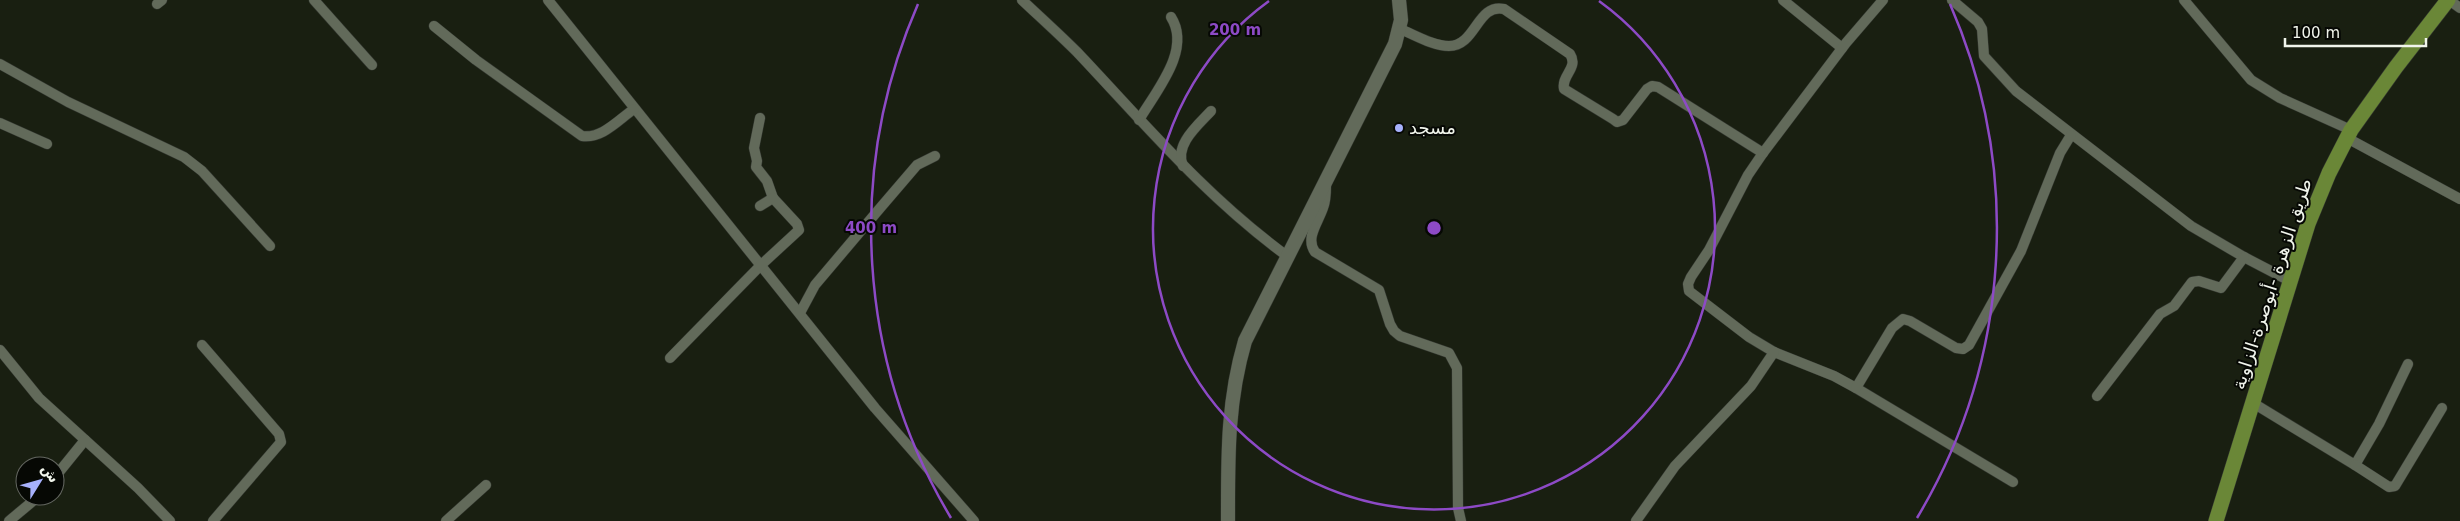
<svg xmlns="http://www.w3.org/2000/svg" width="2460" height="521" font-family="'DejaVu Sans','Noto Sans Arabic',sans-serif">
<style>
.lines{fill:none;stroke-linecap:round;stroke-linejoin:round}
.minor-casing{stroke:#333730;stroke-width:11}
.secondary-casing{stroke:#333730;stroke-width:15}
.primary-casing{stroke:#333730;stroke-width:16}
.minor{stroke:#626a5a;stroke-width:10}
.secondary{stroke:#626a5a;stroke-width:14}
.primary{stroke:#6a8737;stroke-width:15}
.ring{fill:none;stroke:#8d4ac6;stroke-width:2.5}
.poi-dot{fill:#a7b1fc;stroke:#060804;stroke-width:2}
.labels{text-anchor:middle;stroke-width:4;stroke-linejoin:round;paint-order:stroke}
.poi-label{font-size:18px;fill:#f1f5ec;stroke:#060804;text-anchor:start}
.street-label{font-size:18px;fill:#f1f5ec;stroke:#060804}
.centre{fill:#8d4ac6;stroke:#060804;stroke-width:2.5}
.ring-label{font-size:15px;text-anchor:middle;font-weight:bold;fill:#8d4ac6;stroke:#060804;stroke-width:4;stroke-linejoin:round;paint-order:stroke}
</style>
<rect width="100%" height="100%" fill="#191f11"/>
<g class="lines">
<g class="minor-casing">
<g id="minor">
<path d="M314,0L372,65"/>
<path d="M548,0L875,408L974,521"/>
<path d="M1022,0C1040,17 1059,34 1077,52C1146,125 1205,196 1287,256"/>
<path d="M1783,0L1842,48"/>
<path d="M1883,0L1846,43L1763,153L1748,175L1709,250L1691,277L1688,284L1689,291L1749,337L1774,352L1834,376L1856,388L2013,482"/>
<path d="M1952,0L1978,22L1982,29L1984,56L2016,91L2191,226L2244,257L2290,281"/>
<path d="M2184,0L2251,80L2280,98L2351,130"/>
<path d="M2449,0L2460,8"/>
<path d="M157,4L162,0"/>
<path d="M434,26L476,60L582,136C602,139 618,120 634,109"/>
<path d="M1400,29C1415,35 1433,46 1449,46C1476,46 1477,3 1504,9L1570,54C1579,68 1561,75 1564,89L1613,119L1617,122L1623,120L1647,89L1652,86L1658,87L1763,153"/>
<path d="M0,64L68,102L184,157L202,171L270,246"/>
<path d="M760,118L754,148L757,161L756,167L767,181L773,198"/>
<path d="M1139,120C1156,91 1192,50 1171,17"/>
<path d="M0,123L47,144"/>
<path d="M2347,138L2460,199"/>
<path d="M1183,166C1174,145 1197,126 1211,111"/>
<path d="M1326,185C1326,193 1326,201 1323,208C1318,223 1305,238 1315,252L1379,290L1390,324L1394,331L1400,336L1449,353L1457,368L1458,508L1461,521"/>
<path d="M800,313L815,285L881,207L917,165L935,156"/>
<path d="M202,345L279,434L281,442L213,521"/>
<path d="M0,350L39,398L138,488L170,521"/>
<path d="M670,358L761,265L799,230L797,224L773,198L760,206"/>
<path d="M1856,388L1892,328L1903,319L1910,321L1956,348L1963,349L1969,345L2021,251L2060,153L2071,135"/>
<path d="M2097,396L2160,314L2174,306L2192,282L2199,281L2221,288L2244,257"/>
<path d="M2253,403L2355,465L2379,424L2408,364"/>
<path d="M2355,465L2389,487L2395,486L2442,408"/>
<path d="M55,477L85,440"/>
<path d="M9,521L39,496"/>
<path d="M446,521L486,485"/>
<path d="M1636,521L1675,466L1751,386L1774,352"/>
</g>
</g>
<g class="secondary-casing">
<path id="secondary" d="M1228,521C1228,458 1227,402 1245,341L1395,44L1401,20L1399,0"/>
</g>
<g class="primary-casing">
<path id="primary" d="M2216,521L2308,224L2329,173L2351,130L2396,67L2448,0"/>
</g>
<use href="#minor" class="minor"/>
<use href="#secondary" class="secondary"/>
<use href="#primary" class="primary"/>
</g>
<g class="ring">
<path d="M1599 1A281 281 0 1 1 1269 1"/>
<path d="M951 518A563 563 0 0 1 918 4M1950 4A563 563 0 0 1 1917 518"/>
</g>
<circle class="poi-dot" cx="1399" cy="128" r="5"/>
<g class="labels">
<g class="poi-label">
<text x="1409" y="134">مسجد</text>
</g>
<g class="street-label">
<text transform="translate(2272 284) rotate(-72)" y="6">طريق الزهرة -أبوصرة-الزاوية</text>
</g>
</g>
<circle cx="1434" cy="228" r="8" class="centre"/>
<g class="ring-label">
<text x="1235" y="35">200 m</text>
<text x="871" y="233">400 m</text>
</g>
<g transform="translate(40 481) rotate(53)"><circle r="24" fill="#060804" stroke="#646761"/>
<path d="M0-4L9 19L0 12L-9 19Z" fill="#a7b1fc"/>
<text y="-8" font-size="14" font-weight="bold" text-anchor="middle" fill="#f1f5ec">ش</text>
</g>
<path d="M2285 38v8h141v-8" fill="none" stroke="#f1f5ec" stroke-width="2.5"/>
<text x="2292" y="38" font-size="15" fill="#f1f5ec" stroke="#060804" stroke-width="4" paint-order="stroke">100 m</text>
</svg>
